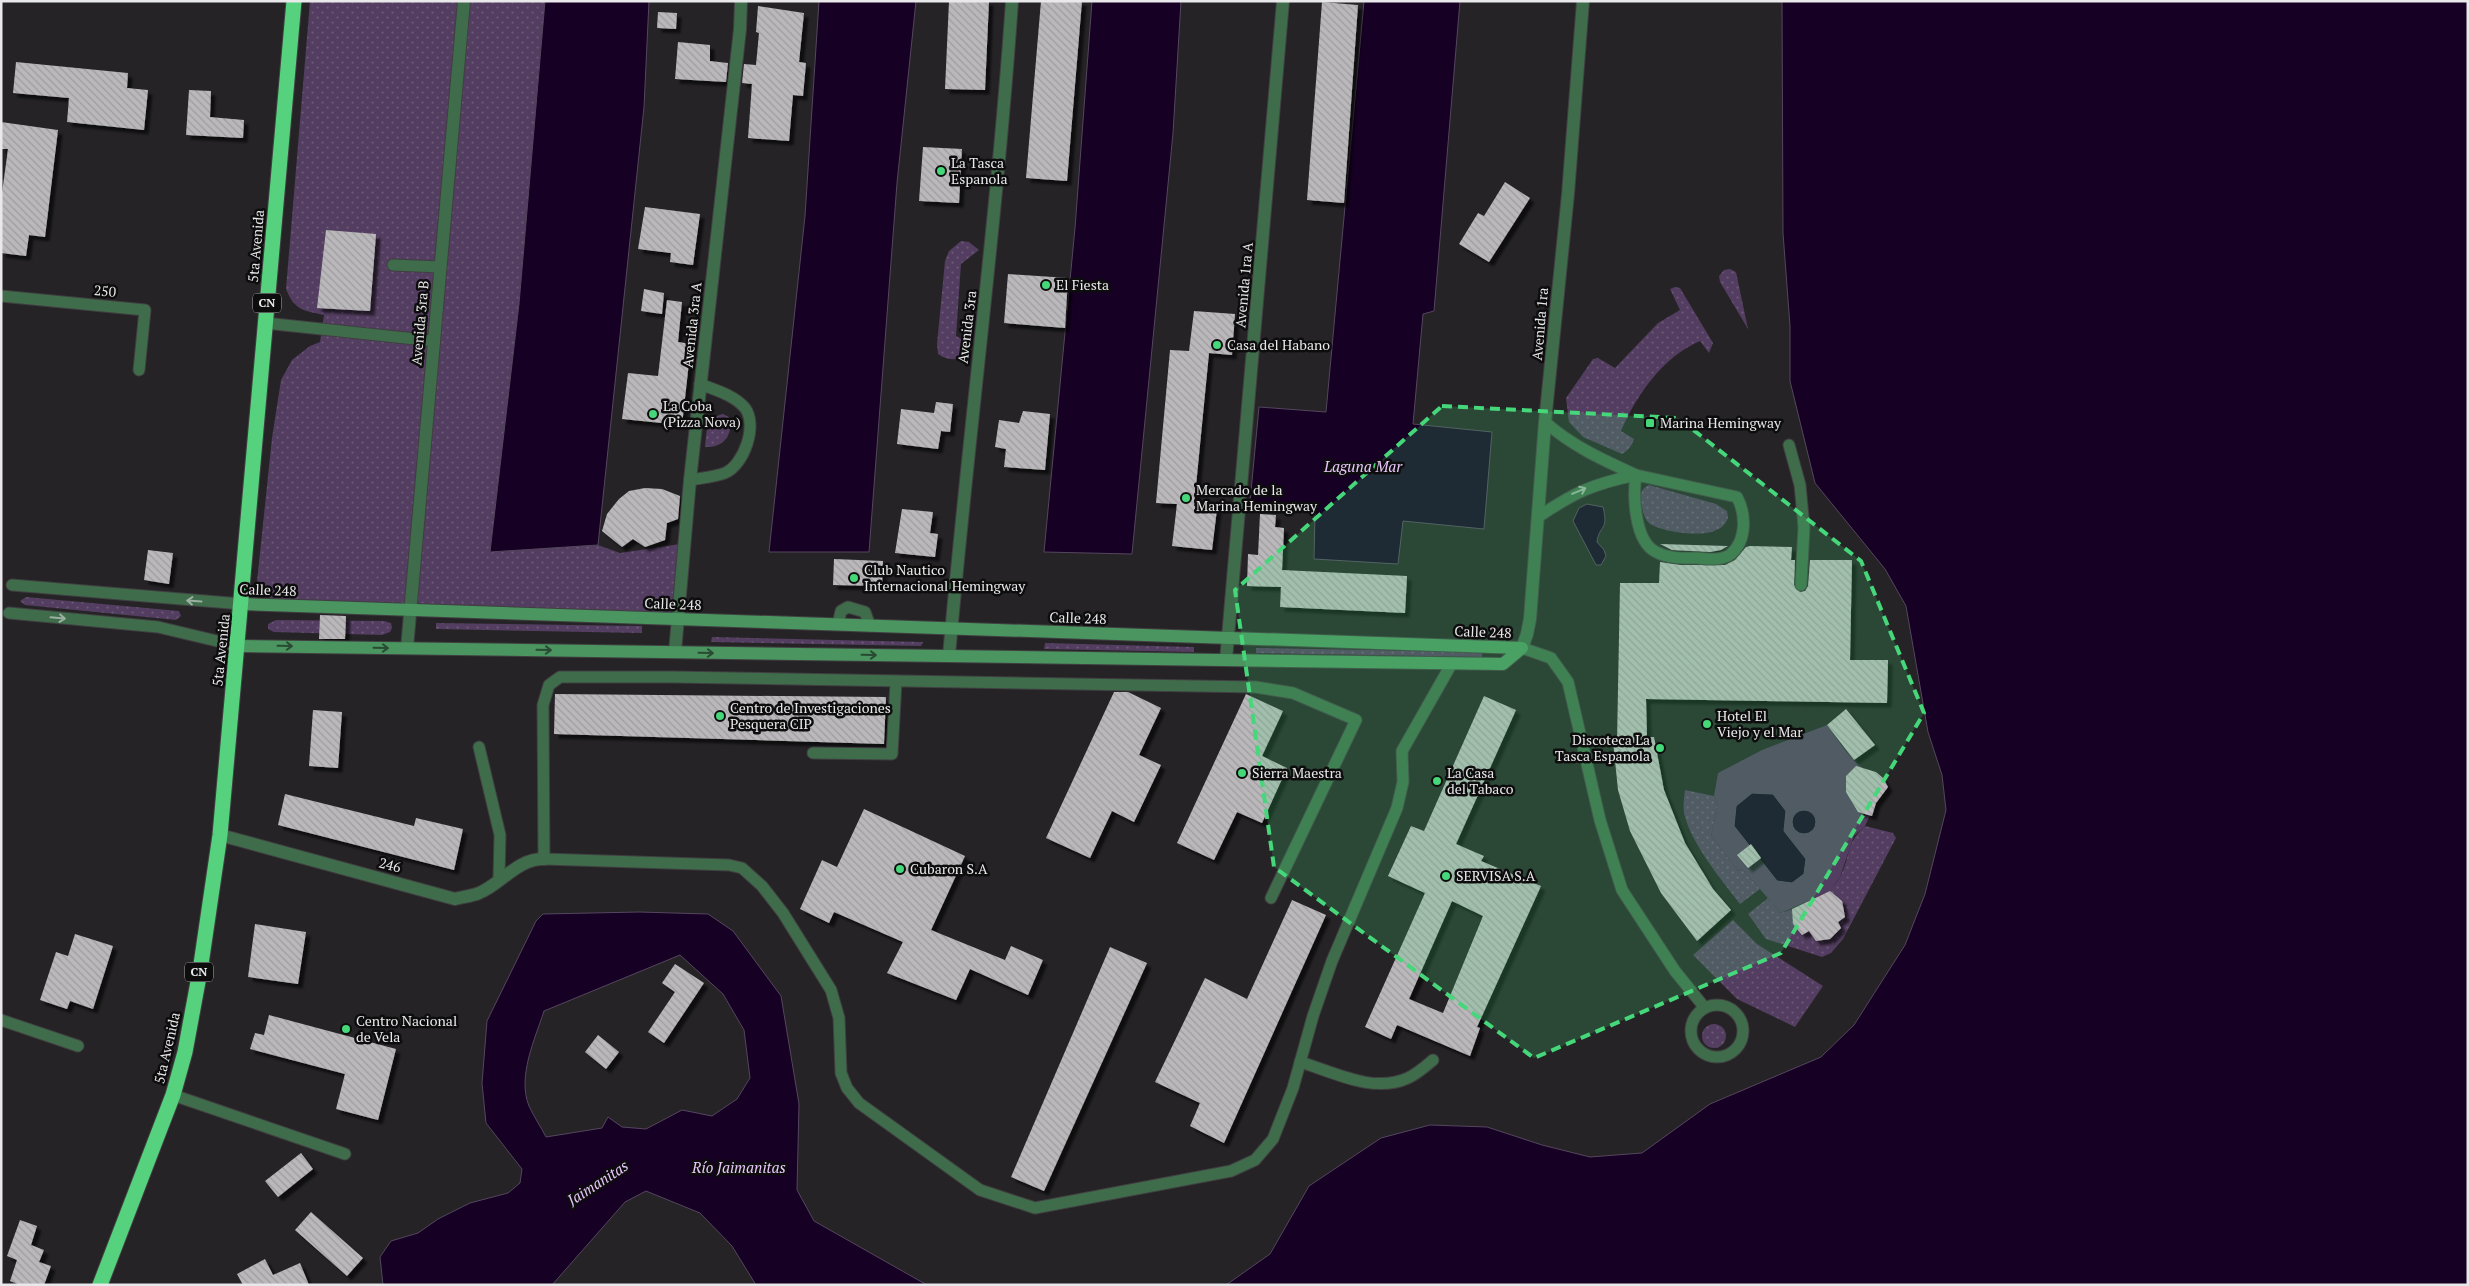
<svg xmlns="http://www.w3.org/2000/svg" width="2469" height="1286" font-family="'PT Serif',serif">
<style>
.grass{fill:url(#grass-dots)}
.green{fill:#533d60}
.water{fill:#160023;stroke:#55465f;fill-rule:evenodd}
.building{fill:url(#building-back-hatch);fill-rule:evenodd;filter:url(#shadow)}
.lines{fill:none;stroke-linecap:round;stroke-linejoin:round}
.lane-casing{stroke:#403f41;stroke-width:13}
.street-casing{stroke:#403f41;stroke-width:14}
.secondary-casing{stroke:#403f41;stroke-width:14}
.highway-casing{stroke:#403f41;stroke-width:17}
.lane{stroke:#3f6c4b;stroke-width:11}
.street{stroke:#3f6c4b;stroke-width:12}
.secondary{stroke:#4a9560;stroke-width:12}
.highway{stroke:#56d17e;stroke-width:15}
.oneway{stroke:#9cb0a2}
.oneway2{stroke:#294a33}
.marked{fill:#45d77a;fill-opacity:0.2;stroke:#45d77a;stroke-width:4;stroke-dasharray:10 6;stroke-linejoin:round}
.poi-dot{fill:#45d77a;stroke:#0e0d0e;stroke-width:2}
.labels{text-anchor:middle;stroke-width:5;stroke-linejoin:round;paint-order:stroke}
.shield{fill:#0e0d0e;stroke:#a7a6a8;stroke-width:1}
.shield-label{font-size:12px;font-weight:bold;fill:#e9e8ea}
.poi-label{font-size:14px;fill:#e9e8ea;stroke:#0e0d0e;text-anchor:start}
.street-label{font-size:14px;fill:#e9e8ea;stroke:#0e0d0e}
.water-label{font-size:15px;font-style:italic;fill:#e8c7fb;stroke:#0e0d0e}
</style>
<defs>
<pattern id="grass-dots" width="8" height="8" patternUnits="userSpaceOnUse" patternTransform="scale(1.25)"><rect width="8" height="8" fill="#533d60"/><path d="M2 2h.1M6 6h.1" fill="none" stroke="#6c5977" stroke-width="1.8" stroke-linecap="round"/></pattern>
<pattern id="building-back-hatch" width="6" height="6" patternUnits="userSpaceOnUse" patternTransform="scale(1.25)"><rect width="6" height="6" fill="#bab8bb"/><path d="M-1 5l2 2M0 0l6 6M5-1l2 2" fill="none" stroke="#9d9c9e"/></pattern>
<filter id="shadow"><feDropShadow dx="4.5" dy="4.5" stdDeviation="1" flood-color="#0009"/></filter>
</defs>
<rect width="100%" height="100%" fill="#252326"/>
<g class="grass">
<path d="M310,1H545L519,304L490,552L598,545L620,553L680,544L671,614L451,613L275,599L259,595L256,591L272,438L281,380L292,360L310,346L320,342L324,315C303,310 295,311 286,289Z"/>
<path d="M961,241L969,242L979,250L961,264L956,336L969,343L970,352L965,358C955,360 946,360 938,354L937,344L945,261L949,251Z"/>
<path d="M1730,269L1736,272L1748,329L1720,282L1719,276L1724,270Z"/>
<path d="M1675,287L1680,288L1713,343L1709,353L1700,341C1663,357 1637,394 1621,431L1634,439C1631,447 1629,450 1622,454L1583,437L1569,422L1566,398L1593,359L1598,358L1615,368L1658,323L1680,310L1670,289Z"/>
<path d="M723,414L729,417C734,434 724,448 705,447C707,431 705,418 723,414Z"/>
<path d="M1649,485L1716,504L1727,511L1728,518C1725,525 1722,528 1714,531C1701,537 1660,532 1649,523C1643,517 1642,508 1641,501C1640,493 1642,488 1649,485Z"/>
<path d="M26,597L179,611L181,616L176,620L25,605L20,601Z"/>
<path d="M276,620L384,621L391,623L392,628L390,632L382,635L274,632L268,629V624Z"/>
<path d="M436,623L642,626V633L436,629Z"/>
<path d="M712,637L923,642L921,646L711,642Z"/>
<path d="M1045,643L1194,647V652L1044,649Z"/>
<path d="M1256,648L1482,652V657L1256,653Z"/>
<path d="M1685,790L1714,796L1718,806L1711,835L1738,871L1742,869L1760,889L1740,904C1721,879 1691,844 1684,813C1683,806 1684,797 1685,790Z"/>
<path d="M1865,826L1893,833L1896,838L1843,939L1831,953L1822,957L1766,939L1748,914L1768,898L1781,913C1801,906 1829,897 1840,877C1851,856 1845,844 1865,826Z"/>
<path d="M1733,920L1757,944L1823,986L1795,1027L1737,999L1693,955Z"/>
<circle cx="1714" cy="1036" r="12"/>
</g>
<path class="green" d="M1827,725C1837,738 1847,755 1860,766C1873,776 1878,767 1888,787L1876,803L1865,826L1854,836L1840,877L1830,891L1781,913L1742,869L1738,871L1711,835L1718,806L1714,796L1718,773L1762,750Z"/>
<g class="water">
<path d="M545,1H649L644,107L598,545L490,552L519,304Z"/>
<path d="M819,1H916L897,183L869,552H769L805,216Z"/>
<path d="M1092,1H1181L1173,133L1132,554L1044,552L1075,228Z"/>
<path d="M1364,1H1460L1434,311L1423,314L1413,424L1492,432L1484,529L1403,521L1398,564L1314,559L1315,512L1250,502L1259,407L1326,412Z"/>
<path d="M1782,1H2468V1285H1226L1270,1254L1309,1186L1381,1138L1430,1125L1487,1127L1542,1145L1590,1157L1642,1153L1710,1104L1821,1057L1854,1025L1905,945L1925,894L1946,810L1942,775L1928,732L1906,606L1885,569L1815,483L1790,381V326L1783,233Z"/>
<path d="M1587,504L1603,507C1609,531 1599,525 1597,542L1604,550L1606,556L1601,565H1596L1573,521L1579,508Z"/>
<path d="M1752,793L1773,794L1786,811L1784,831L1806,859L1804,874L1792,883L1777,881L1734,826L1736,806Z"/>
<circle cx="1804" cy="822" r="12"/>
<path d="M639,912L708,914L733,931L781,996L799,1104L797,1190L814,1221L927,1285H756L732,1246L700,1213L646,1191L625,1202L552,1285H383L380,1257L391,1241L418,1233L438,1219L470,1203L508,1193L520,1183L522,1169L486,1123L482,1083L487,1021L536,921L543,914ZM680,955L723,994L744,1030L750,1078L737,1099L712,1116L682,1110L646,1129L622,1127L608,1117L602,1128L546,1137C541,1127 534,1117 529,1106C517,1077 535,1039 544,1011Z"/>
</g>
<g class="building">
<path d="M949,1H989L985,90L945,89Z"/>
<path d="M1041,1H1082L1067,181L1026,178Z"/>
<path d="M1322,2L1358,5L1344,203L1307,200Z"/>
<path d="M758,6L804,13L799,62L806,63L803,96L793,95L789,141L748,138L752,84L742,83L744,64L756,65L759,33L756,32Z"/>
<path d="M658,12L677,13L676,29L657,28Z"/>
<path d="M678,42L710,45V61L728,63L726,82L675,79Z"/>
<path d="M16,62L128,73L127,88L148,90L144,130L67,122L69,98L13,93Z"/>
<path d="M189,90L211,91L210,117L244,120L243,138L186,135Z"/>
<path d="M1,122L58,130L45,237L29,235L26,256L1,253V200L8,149H1Z"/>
<path d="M923,147L962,149L959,203L919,201Z"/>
<path d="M1505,182L1530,198L1489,262L1459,244L1478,213L1484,216Z"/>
<path d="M645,207L700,214L693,265L670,262L671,253L638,249Z"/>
<path d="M326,230L376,234L370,311L317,308Z"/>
<path d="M1008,274L1068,278L1065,328L1004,323Z"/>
<path d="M644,289L664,293L662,314L641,311Z"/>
<path d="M667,300L682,302L678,342L691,344L682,425L622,419L628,373L658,376Z"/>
<path d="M1194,311L1235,314L1232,355L1209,353L1194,506L1217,509L1212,550L1172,546L1177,504L1156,503L1170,350L1189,351Z"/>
<path d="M936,402L953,404L950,432L941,431L938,449L897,444L901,409L934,413Z"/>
<path d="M1023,411L1050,414L1045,470L1004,467L1006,449L995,447L999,420L1019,423Z"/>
<path d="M645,488L662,489L680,496L678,519L667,523L665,540L645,547L633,539L622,547L602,531L607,514L619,499L629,491Z"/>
<path d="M902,509L933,512L930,533L938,534L935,557L895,553Z"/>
<path d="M1260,514L1276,515L1275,527L1284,528L1282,570L1407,576L1405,613L1280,607L1281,587L1247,586L1248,554L1258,555Z"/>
<path d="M1660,544L1728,546L1721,550L1710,552L1672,550Z"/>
<path d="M1750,546L1792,547L1791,560H1795L1794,585L1800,592L1805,591L1808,586L1810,560H1852L1850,660H1888L1887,703L1646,699L1647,737H1654L1664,790L1685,843L1713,889L1731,910L1697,941L1661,893L1630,831L1618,790L1613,741H1617L1620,583H1659L1660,562L1681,565H1725L1735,560L1746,547Z"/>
<path d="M148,550L173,553L169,584L144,580Z"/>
<path d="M834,559L883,561L882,586L833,585Z"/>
<path d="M320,615L346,616L345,639H319Z"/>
<path d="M1114,692H1128L1161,708L1139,755L1161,765L1134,822L1112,811L1090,858L1046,838Z"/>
<path d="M555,694L886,697L884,744L554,734Z"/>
<path d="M1246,694L1283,711L1262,756L1287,768L1262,823L1237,812L1214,860L1177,843Z"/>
<path d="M1484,696L1516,710L1456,844L1484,856L1481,861L1541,886L1477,1027L1480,1028L1470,1056L1397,1025L1391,1039L1365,1027L1425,893L1388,876L1411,826L1424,831ZM1452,901L1483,916L1443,1013L1409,999Z"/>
<path d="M1846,709L1875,745L1854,760L1827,725Z"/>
<path d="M313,710L342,712L338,768L309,766Z"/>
<path d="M1856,766L1876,772L1883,778L1888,787L1876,803L1872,816L1858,812L1846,792V776Z"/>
<path d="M285,794L414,826L416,818L463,829L454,870L278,825Z"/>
<path d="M864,809L965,856L931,930L1005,960L1011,946L1043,960L1028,995L970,969L956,1000L887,973L903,942L834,912L829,923L800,909L822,860L837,867Z"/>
<path d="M1751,844L1761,858L1748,868L1737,855Z"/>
<path d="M1830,891L1842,901L1845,917L1838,922L1841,928L1830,939L1816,941L1809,931L1802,935L1793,924L1792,909Z"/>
<path d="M1292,900L1326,915L1224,1143L1190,1126L1200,1103L1155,1082L1205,978L1247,999Z"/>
<path d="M255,924L306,932L298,984L248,977Z"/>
<path d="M75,934L113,946L93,1009L70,1001L67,1009L40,1000L56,952L68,956Z"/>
<path d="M1110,947L1147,963L1044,1191L1011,1177Z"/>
<path d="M675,964L704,983L664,1043L648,1032L675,992L662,983Z"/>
<path d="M269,1015L396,1049L378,1120L336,1109L345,1074L250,1049L255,1033L264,1035Z"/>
<path d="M598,1035L619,1052L606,1069L585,1052Z"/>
<path d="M301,1153L313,1169L278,1197L265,1181Z"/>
<path d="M311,1212L363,1258L347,1276L295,1230Z"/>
<path d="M20,1220L37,1226L31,1245L44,1250L39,1262L51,1266L44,1285H20L10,1281L17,1260L7,1256Z"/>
<path d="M265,1259L273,1275L300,1263L309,1285H243L237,1274Z"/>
</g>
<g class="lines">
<g class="lane-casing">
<g id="lane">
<path d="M393,265L440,267"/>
<path d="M1,296L145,310L139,370"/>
<path d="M265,323L434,341"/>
<path d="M1789,445L1800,485L1804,527L1801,585"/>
<path d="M1636,475L1737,497C1746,514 1747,540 1731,554C1722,561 1707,559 1697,558C1683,558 1669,559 1656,552C1634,541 1633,495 1636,475Z"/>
<path d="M690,480C701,478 715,477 725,473C744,465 758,425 745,408C734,395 715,390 700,384"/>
<path d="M1538,517C1575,492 1593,484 1636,475C1603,460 1572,446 1545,422"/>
<path d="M12,585L242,604"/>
<path d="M9,613L158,627L238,646"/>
<path d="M838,624L841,611L848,607L865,612L870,626"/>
<path d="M1522,648L1551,658L1568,682L1600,820L1622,890L1675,971L1705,1008"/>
<path d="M479,747L500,835L499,878"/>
<path d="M813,753L892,754L896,682"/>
<path d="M1271,898L1356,720L1293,693L1255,687L672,677H560L549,685L543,705L544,859L729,865L742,868L762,886L783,913L831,990L839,1018L841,1073L847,1088L859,1103L980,1190L1035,1208L1231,1171L1255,1160L1273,1139L1293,1088L1313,1016L1332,961L1397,808L1403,782L1402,751L1452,663"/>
<circle cx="1717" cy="1031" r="26"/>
<path d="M1,1020L78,1046"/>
<path d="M1300,1062C1334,1072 1373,1094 1408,1078C1417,1074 1426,1066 1433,1060"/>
<path d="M173,1095L345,1154"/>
</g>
</g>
<g class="street-casing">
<g id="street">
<path d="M407,648L464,1"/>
<path d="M1522,648L1527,634L1530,619L1545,422L1568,194L1583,1"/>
<path d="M675,652L690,480L740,29L741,1"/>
<path d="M949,656C968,437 997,220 1012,1"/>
<path d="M1226,660L1283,1"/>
<path d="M220,835L455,899C463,897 472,896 479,893C500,885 518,858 544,859"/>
</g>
</g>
<g class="secondary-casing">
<path id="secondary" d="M238,646L1503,664L1522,648L242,604"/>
</g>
<g class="highway-casing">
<path id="highway" d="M100,1285L173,1095L185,1052L200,971L220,835L294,1"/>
</g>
<use href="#lane" class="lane"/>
<use href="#street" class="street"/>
<use href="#secondary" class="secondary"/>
<use href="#highway" class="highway"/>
</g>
<defs><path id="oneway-shaft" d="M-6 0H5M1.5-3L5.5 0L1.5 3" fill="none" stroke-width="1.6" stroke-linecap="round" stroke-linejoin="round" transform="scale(1.25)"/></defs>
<g class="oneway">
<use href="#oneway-shaft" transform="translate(1579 491) rotate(-23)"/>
<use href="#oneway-shaft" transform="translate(194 601) rotate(-176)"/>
<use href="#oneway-shaft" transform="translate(58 618) rotate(5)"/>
</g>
<g class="oneway2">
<use href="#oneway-shaft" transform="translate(285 646) rotate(1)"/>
<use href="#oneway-shaft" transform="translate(381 648) rotate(1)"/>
<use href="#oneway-shaft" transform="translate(544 650) rotate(1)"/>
<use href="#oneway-shaft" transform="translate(706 653) rotate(1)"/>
<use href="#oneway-shaft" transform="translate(869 655) rotate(1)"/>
</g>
<path class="marked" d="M1442,406L1678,418L1861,561L1924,713L1781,953L1534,1058L1274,867L1235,590Z"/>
<g class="poi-dot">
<circle cx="941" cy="171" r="5"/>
<circle cx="1046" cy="285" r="5"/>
<circle cx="1217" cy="345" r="5"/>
<circle cx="653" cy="414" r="5"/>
<rect x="1645" y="418" width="10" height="10" rx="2.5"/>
<circle cx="1186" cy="498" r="5"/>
<circle cx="854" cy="578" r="5"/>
<circle cx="720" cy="716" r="5"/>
<circle cx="1707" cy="724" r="5"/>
<circle cx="1660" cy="748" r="5"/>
<circle cx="1242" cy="773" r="5"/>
<circle cx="1437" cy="781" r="5"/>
<circle cx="900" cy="869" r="5"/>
<circle cx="1446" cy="876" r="5"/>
<circle cx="346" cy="1029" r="5"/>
</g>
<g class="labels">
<g class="shield">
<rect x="253" y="293.5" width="28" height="19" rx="4"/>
<rect x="185" y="962.5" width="28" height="19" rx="4"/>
</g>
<g class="shield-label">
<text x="267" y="307">CN</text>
<text x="199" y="976">CN</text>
</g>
<g class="poi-label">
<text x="951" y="168">La Tasca<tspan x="951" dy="16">Espanola</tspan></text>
<text x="1056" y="290">El Fiesta</text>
<text x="1227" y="350">Casa del Habano</text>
<text x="663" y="411">La Coba<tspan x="663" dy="16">(Pizza Nova)</tspan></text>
<text x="1660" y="428">Marina Hemingway</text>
<text x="1196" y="495">Mercado de la<tspan x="1196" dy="16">Marina Hemingway</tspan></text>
<text x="864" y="575">Club Nautico<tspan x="864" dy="16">Internacional Hemingway</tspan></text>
<text x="730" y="713">Centro de Investigaciones<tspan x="730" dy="16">Pesquera CIP</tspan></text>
<text x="1717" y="721">Hotel El<tspan x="1717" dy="16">Viejo y el Mar</tspan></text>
<text x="1650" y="745" text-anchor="end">Discoteca La<tspan x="1650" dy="16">Tasca Espanola</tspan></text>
<text x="1252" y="778">Sierra Maestra</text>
<text x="1447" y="778">La Casa<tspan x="1447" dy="16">del Tabaco</tspan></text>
<text x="910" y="874">Cubaron S.A</text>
<text x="1456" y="881">SERVISA S.A</text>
<text x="356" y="1026">Centro Nacional<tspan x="356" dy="16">de Vela</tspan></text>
</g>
<g class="street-label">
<text transform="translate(256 246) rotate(-85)" y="5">5ta Avenida</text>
<text transform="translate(1244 285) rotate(-85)" y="5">Avenida 1ra A</text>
<text transform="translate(105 291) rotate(5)" y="5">250</text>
<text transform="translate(420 323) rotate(-85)" y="5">Avenida 3ra B</text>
<text transform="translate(1540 324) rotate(-85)" y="5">Avenida 1ra</text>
<text transform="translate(692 325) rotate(-84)" y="5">Avenida 3ra A</text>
<text transform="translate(967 327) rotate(-83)" y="5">Avenida 3ra</text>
<text transform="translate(268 590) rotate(2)" y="5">Calle 248</text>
<text transform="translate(673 604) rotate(2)" y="5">Calle 248</text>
<text transform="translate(1078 618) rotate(2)" y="5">Calle 248</text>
<text transform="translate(1483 632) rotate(2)" y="5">Calle 248</text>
<text transform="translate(221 650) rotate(-84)" y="5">5ta Avenida</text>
<text transform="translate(390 865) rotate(15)" y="5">246</text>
<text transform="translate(167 1048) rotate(-77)" y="5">5ta Avenida</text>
</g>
<g class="water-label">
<text x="1363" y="472">Laguna Mar</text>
<text x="739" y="1173">Río Jaimanitas</text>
<text transform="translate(598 1183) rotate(-33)" y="5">Jaimanitas</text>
</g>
</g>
<rect width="2469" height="1286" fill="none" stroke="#e9e8ea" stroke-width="5"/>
</svg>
